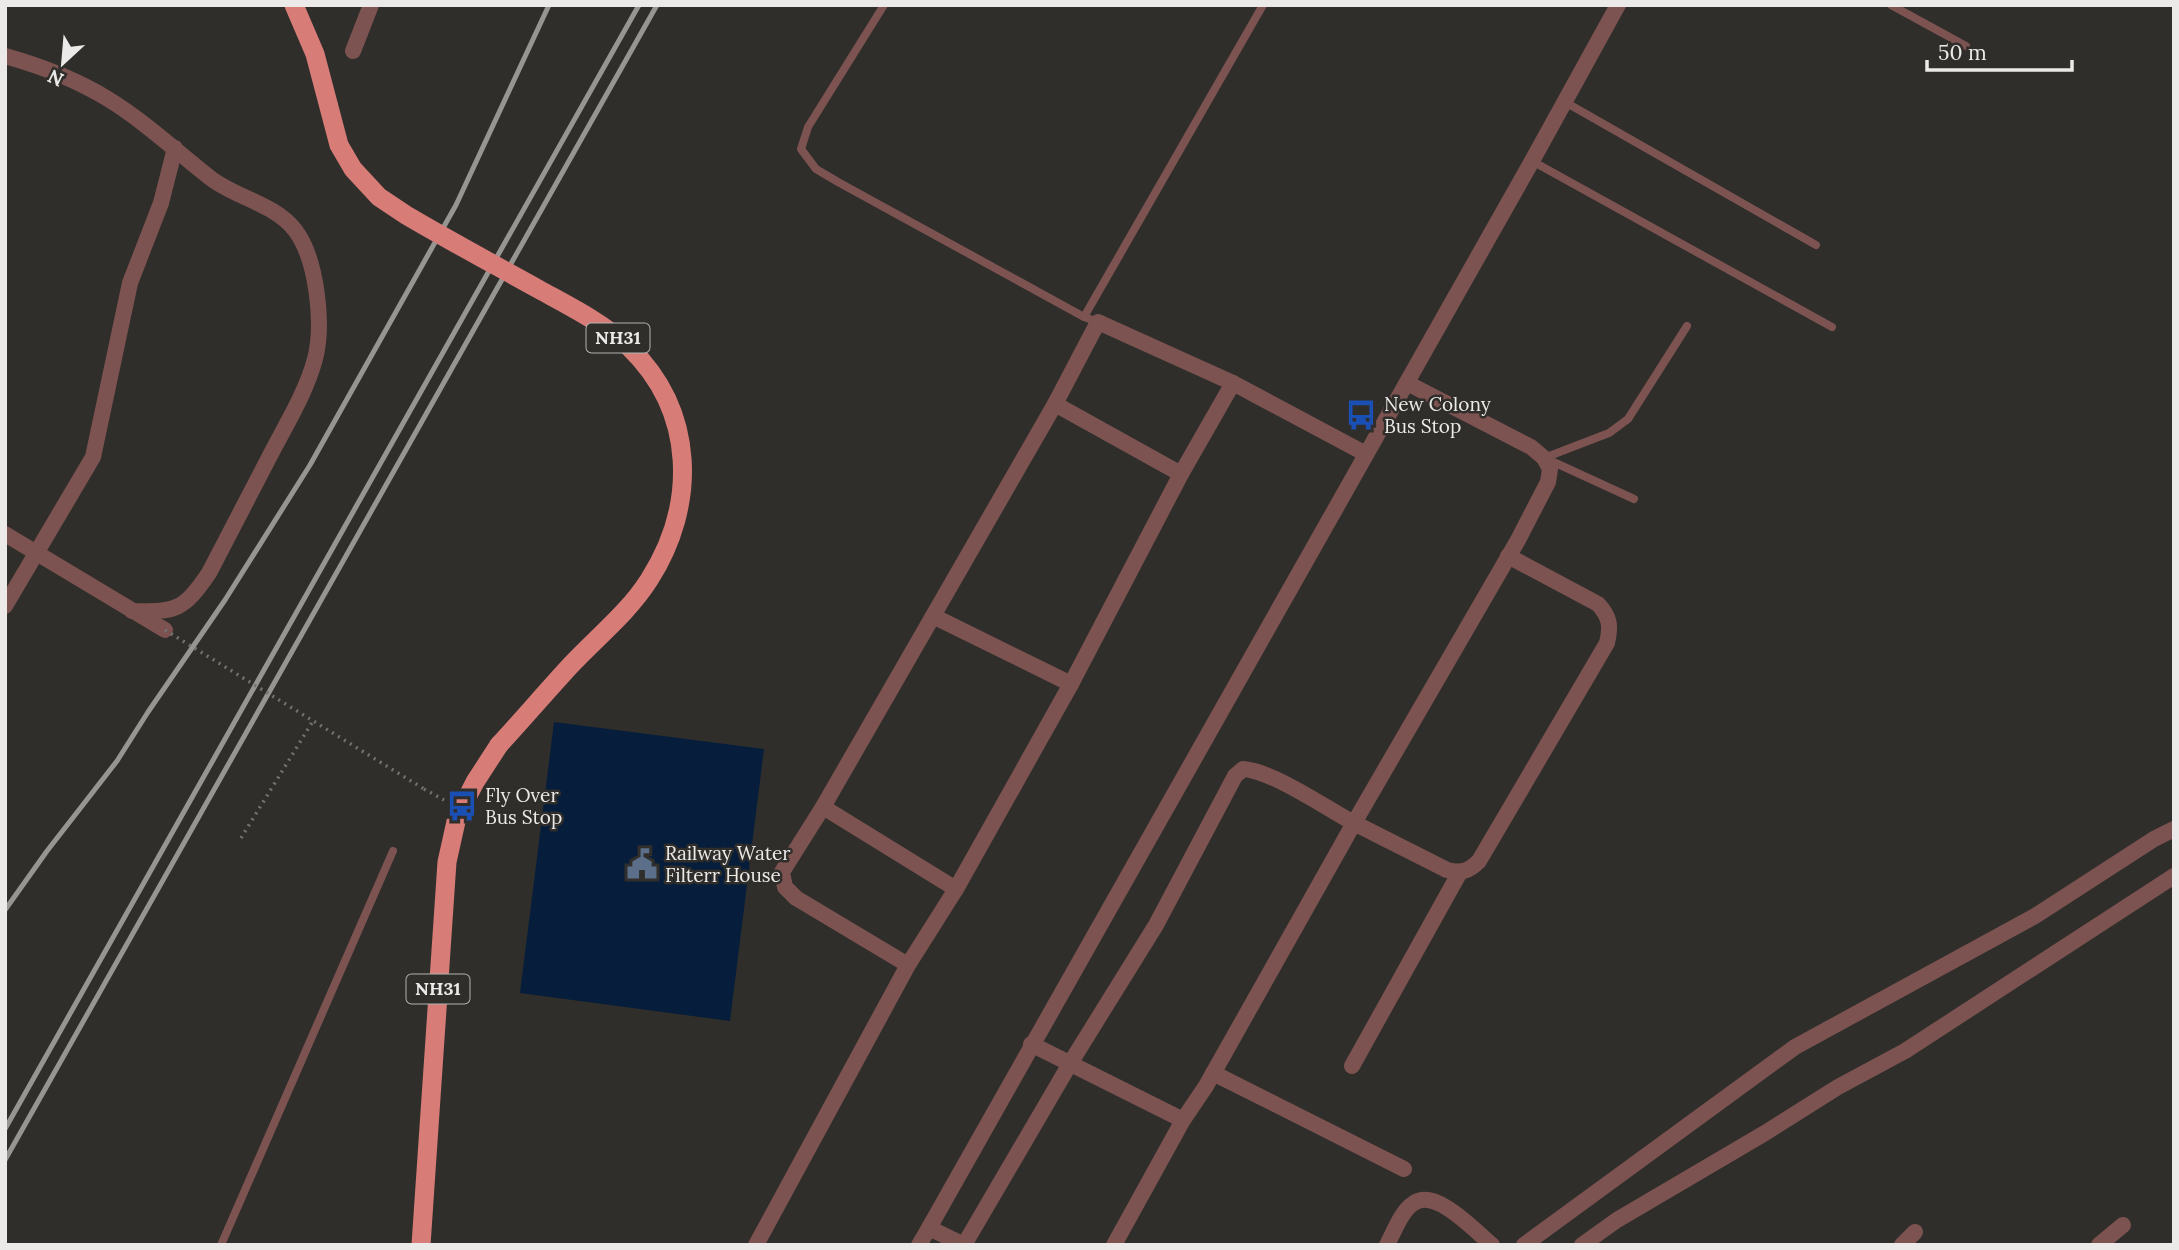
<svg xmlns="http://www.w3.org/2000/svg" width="2179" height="1250" font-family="Lora,serif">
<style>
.water{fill:#061e3b}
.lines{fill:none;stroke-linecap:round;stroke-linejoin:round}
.path{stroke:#737270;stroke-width:3.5;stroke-dasharray:2 5;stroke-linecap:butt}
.service{stroke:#7c5350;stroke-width:8}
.minor{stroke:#7c5350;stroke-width:16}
.trunk{stroke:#d77c77;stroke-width:19}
.rail{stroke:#969592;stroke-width:5}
.path-bridge{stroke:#737270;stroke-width:3.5;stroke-dasharray:2 5;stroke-linecap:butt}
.trunk-bridge{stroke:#d77c77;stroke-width:19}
.labels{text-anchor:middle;stroke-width:5;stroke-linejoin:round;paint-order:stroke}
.shield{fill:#2f2e2b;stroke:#b3b2af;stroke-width:2}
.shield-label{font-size:18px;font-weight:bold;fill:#ebeae8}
.poi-label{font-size:19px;fill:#ebeae8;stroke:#2f2e2b;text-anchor:start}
</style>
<rect width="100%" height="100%" fill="#2f2e2b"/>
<path class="water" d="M554,722L764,749L730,1021L520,993Z"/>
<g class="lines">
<g class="path">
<path d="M424,789L444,800"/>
<path d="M241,838L313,721"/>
</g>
<g class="service">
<path d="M884,5L808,127L801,149L816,169L838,182L1084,317L1098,322"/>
<path d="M1891,5L1966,46"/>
<path d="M1565,102L1816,245"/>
<path d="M1532,161L1832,327"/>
<path d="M1084,317L1263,5"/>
<path d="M1544,458L1609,433L1628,419L1687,326"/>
<path d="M1547,459L1634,499"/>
<path d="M221,1245L393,851"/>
</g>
<g class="minor">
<path d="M353,51L371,5"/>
<path d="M5,56C41,66 77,80 108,99C144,121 176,151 209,177C235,198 274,203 295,230C317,259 324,324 315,359C307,389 290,418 275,446C253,488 231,531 209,573C183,611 176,612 132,611"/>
<path d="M1055,404L1181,474"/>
<path d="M5,534L165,630"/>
<path d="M5,606L93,457L130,283L161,203L175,148"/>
<path d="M933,616L1071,684"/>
<path d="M823,807L956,889"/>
<path d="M908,965L796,898L785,887L782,872L823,807L933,616L1055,404L1098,322L1233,383L1366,454"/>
<path d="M1031,1044L1183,1120"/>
<path d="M1352,1066L1460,872"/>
<path d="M1213,1073L1404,1169"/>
<path d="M756,1245L908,965L956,889L1071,684L1181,474L1233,383"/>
<path d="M919,1245L929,1228"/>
<path d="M964,1245L929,1228L1532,161L1618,5"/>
<path d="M964,1245L1071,1062L1156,925L1235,776L1243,769C1273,771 1326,808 1354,823L1518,540L1548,482L1550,469L1544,458L1531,447L1407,383"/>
<path d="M1114,1245L1183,1120L1206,1086L1354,823L1447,870C1461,873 1468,872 1479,861L1607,643C1611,626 1610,617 1598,604L1508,556"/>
<path d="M1387,1245C1394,1232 1401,1211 1414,1203C1436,1188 1475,1231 1492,1245"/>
<path d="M1524,1245L1795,1047L2035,916L2154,839L2174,829"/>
<path d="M1582,1245L1617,1220L1765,1133L1838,1087L1905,1051L2174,876"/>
<path d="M1902,1245L1915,1232"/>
<path d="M2099,1245L2123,1225"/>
</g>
<path class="trunk" d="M421,1245L447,862L457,817L475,782L499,745"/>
<g class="rail">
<path d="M5,910L47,851L117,761L148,712L225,600L310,465L456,205L549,5"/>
<path d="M5,1129L639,5"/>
<path d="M5,1160L657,5"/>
</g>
<path class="path-bridge" d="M165,630L424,789"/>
<path class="trunk-bridge" d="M294,5L315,54L339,145L353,169L379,197L406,215C450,241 495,265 540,290C571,307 603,323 629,347C696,412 697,505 649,580C628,613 596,638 570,666C546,692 523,719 499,745"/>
</g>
<defs>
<g id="bus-bare" transform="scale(2.415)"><path d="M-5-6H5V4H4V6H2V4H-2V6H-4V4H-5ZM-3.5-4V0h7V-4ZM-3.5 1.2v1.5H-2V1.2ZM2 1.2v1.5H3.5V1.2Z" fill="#1a4fb4" stroke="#2f2e2b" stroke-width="2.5" paint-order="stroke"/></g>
<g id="civic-bare" transform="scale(2.415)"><path d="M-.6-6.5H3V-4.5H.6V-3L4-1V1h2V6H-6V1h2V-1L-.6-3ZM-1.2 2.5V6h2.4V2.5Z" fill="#5c6f8a" stroke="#2f2e2b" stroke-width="2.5" paint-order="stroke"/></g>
</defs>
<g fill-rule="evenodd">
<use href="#bus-bare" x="1361" y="415"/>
<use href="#bus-bare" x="462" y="806"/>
<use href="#civic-bare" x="642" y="864"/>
</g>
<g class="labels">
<g class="shield">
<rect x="586.5" y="323.5" width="63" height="29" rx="5"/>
<rect x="406.5" y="974.5" width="63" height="29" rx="5"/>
</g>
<g class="shield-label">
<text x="618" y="344">NH31</text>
<text x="438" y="995">NH31</text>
</g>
<g class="poi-label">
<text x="1384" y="411">New Colony<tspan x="1384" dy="22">Bus Stop</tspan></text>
<text x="485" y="802">Fly Over<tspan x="485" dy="22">Bus Stop</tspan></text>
<text x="665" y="860">Railway Water<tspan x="665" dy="22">Filterr House</tspan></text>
</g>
</g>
<rect width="2179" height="1250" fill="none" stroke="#ebeae8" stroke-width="14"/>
<g transform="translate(63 63) rotate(206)" stroke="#2f2e2b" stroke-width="5" paint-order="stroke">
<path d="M0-5L12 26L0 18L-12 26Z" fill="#ebeae8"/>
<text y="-10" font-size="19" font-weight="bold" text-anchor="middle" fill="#ebeae8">N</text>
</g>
<path d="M1927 60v10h145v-10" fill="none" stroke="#ebeae8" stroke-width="3.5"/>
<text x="1938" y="60" font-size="21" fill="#ebeae8" stroke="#2f2e2b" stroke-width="5" paint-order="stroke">50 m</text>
</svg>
